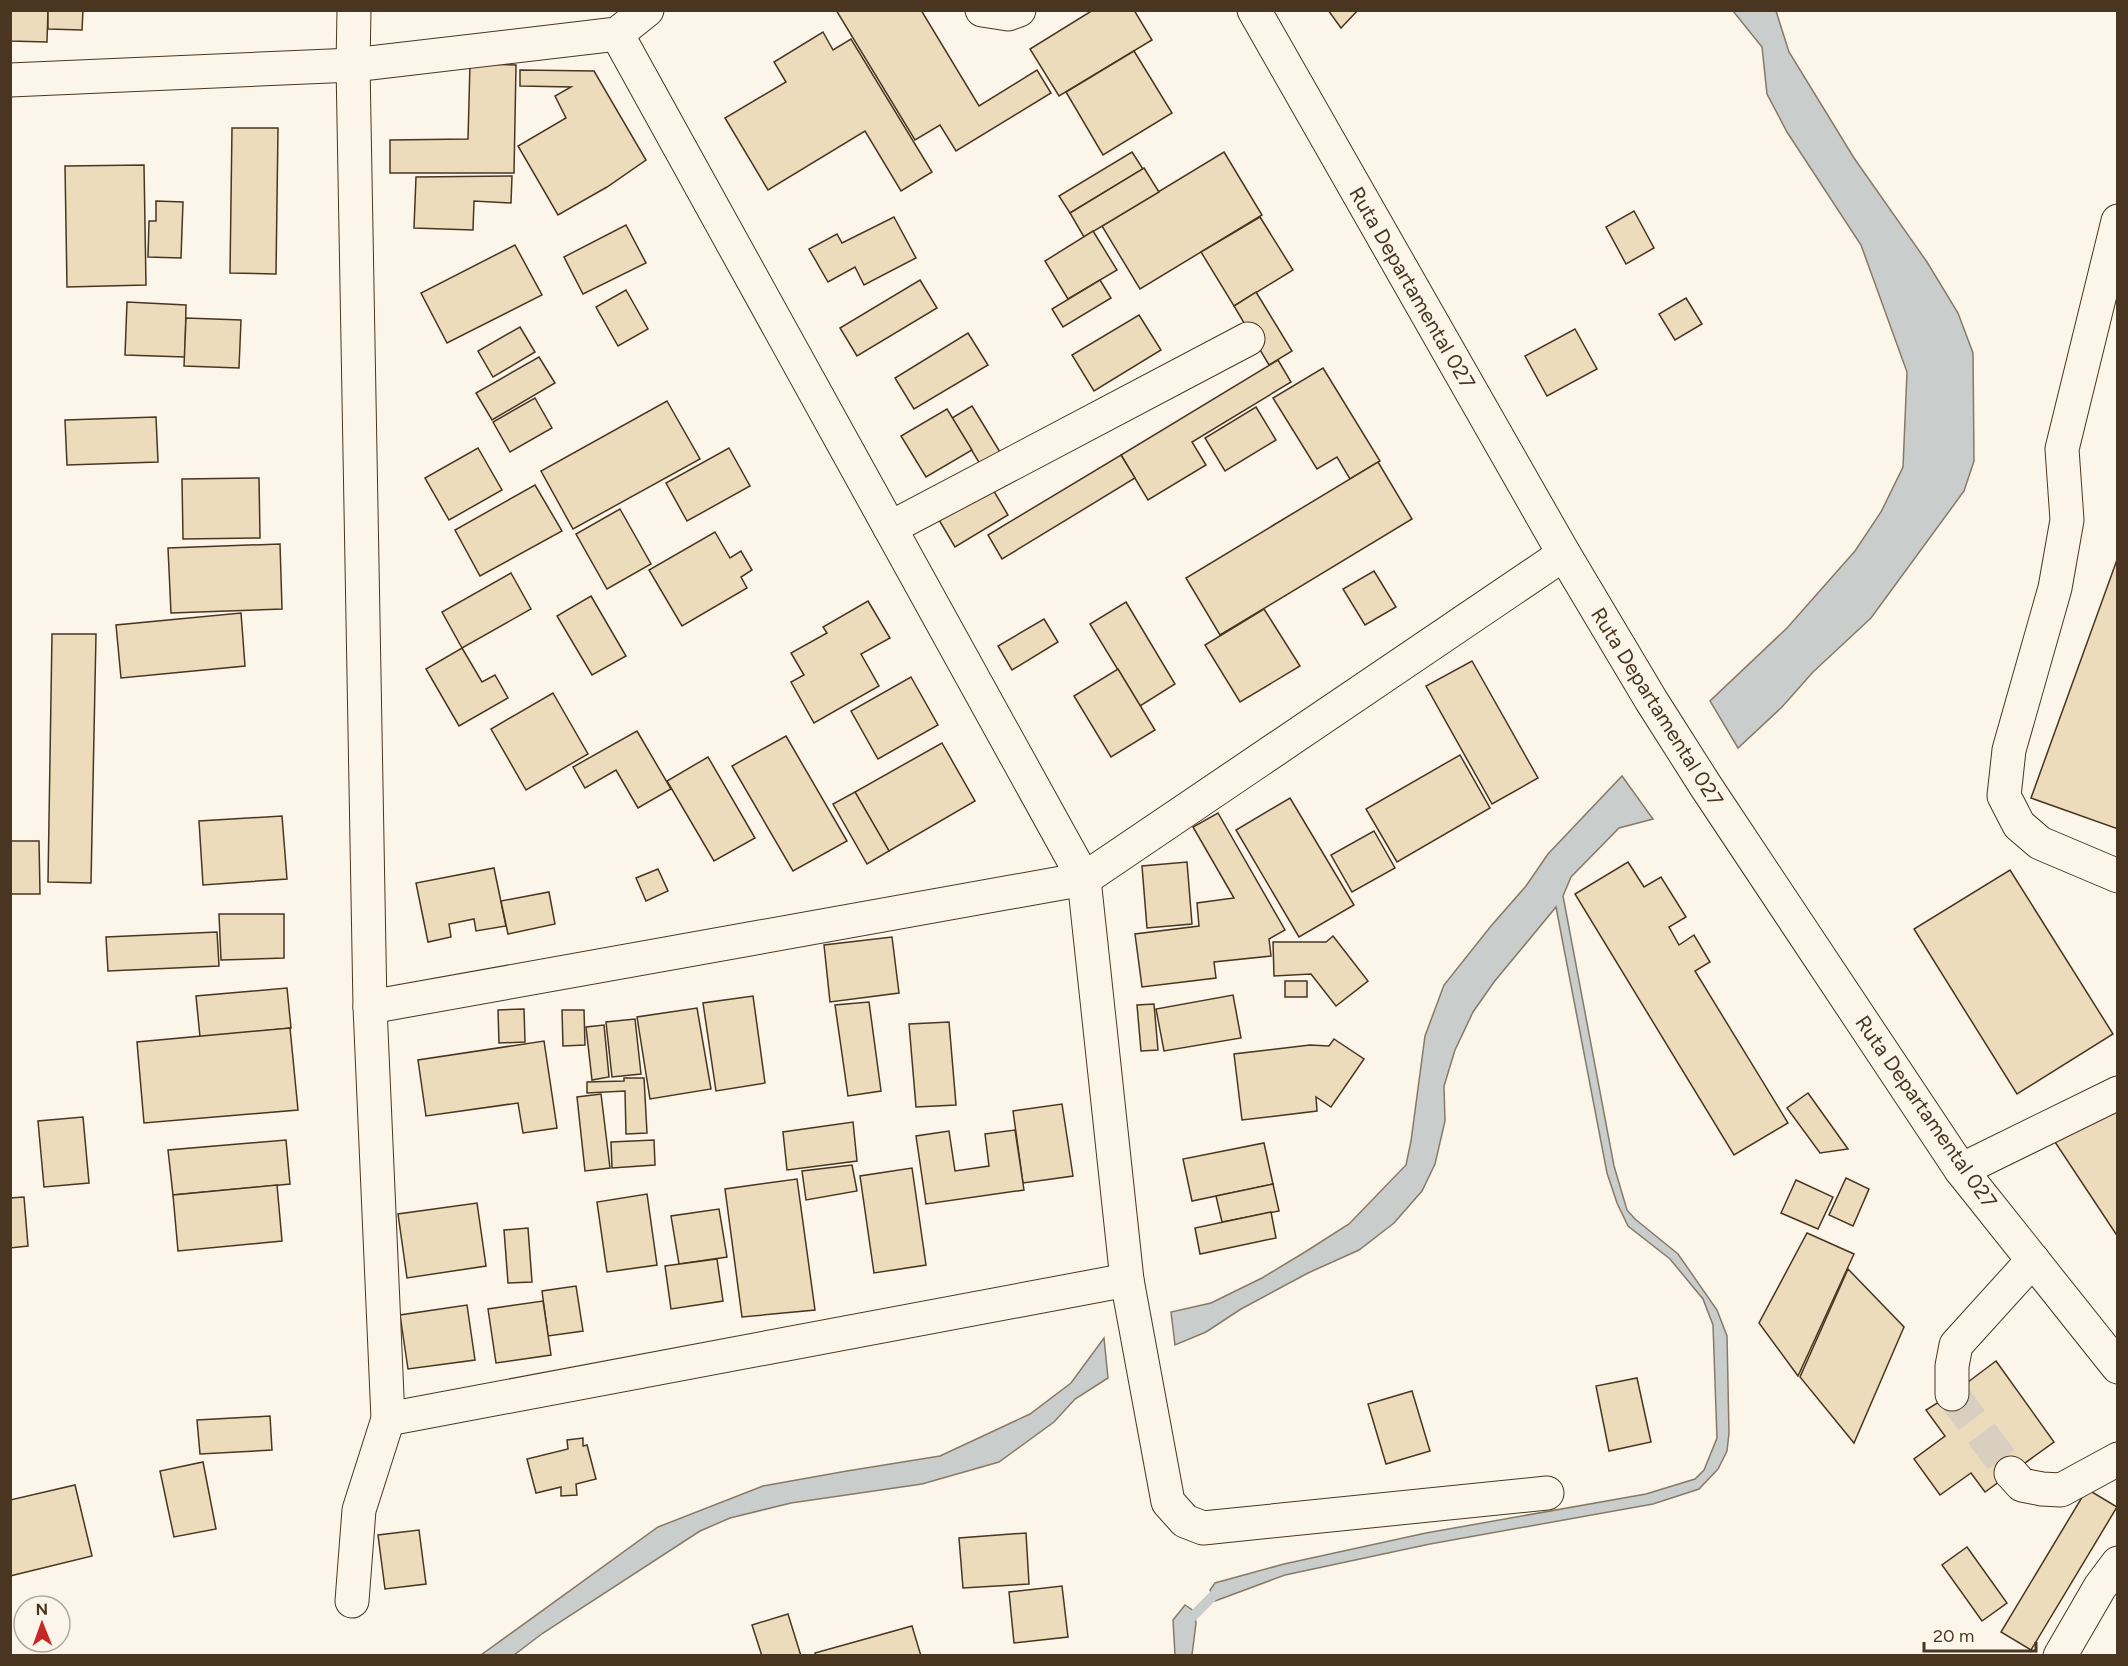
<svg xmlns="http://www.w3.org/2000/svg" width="2128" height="1666" font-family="Figtree,sans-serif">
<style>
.water{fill:#c9cecd;stroke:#887966;stroke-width:1.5}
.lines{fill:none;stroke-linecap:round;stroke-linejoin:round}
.stream{stroke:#c9cecd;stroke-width:10}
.building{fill:#ecdcbc;stroke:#4a3520;stroke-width:1.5}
.minor-tunnel{stroke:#d8cfc1;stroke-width:33;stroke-dasharray:33 16;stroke-linecap:butt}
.minor-casing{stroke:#4a3520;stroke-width:35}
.major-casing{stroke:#4a3520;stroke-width:35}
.minor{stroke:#fbf6e9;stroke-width:33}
.major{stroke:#fbf6e9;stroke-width:33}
.labels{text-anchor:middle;stroke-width:4.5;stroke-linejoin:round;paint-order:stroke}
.street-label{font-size:21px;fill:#4a3520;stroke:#fbf6e9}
</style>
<rect width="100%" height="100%" fill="#fbf6e9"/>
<g class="water">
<path d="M1733,11H1776L1789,52L1854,158L1927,262L1958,313L1973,353L1974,461L1964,491L1871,618L1813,672L1782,707L1738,748L1710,701L1787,628L1855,551L1881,512L1903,467L1907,372L1861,245L1787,132L1767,94L1762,47Z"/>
<path d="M1622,776L1653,819L1619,828L1571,877L1563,896L1614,1166L1627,1210L1635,1219L1678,1254L1717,1310L1727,1336L1729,1433L1727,1451L1718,1469L1699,1489L1653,1504L1430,1544L1285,1575L1215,1601L1210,1590L1215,1583L1284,1564L1426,1533L1646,1494L1695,1479L1704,1470L1717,1438L1713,1325L1703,1299L1670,1259L1628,1226L1617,1203L1607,1173L1556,907L1494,982L1473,1012L1455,1050L1444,1086L1445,1121L1435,1164L1422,1191L1394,1223L1359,1250L1308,1273L1241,1309L1206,1332L1175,1345L1171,1312L1211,1303L1262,1278L1305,1252L1349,1224L1406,1165L1411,1141L1425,1036L1444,985L1491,926L1526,886L1548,854Z"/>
<path d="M1104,1338L1108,1378L1075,1399L1054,1422L999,1462L922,1484L791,1503L730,1518L700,1531L543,1633L514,1655H481L658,1527L763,1486L847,1471L940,1456L1030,1414L1071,1383Z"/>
<path d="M1185,1605L1194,1611L1196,1623L1192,1655H1175L1173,1620Z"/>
</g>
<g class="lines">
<path class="stream" d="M1187,1622L1222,1587"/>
</g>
<g class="building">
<path d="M10,10H48L47,42L10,41Z"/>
<path d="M48,10H83L82,30L48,29Z"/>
<path d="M836,10H921L979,106L1037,70L1051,93L956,151L940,125L915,140Z"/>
<path d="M1093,10H1134L1152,40L1059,96L1030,49Z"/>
<path d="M1328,10H1358L1341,28Z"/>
<path d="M823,32L833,50L851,39L932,172L901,191L865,131L768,190L725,118L786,82L774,62Z"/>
<path d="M1134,51L1172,113L1103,155L1066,92Z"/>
<path d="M470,64L516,65L514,173H390V140L468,139Z"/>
<path d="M520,70L594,71L646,160L607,187L558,215L518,146L566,118L555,96L571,87L520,86Z"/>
<path d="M232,128H278L276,274L230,273Z"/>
<path d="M1132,152L1143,169L1070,213L1059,196Z"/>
<path d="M1224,152L1262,215L1140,289L1102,226Z"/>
<path d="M144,165L146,285L67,287L65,166Z"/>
<path d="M1144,168L1159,192L1084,237L1070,213Z"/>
<path d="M512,176L511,203L474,201L473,230L414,228L416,177Z"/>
<path d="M156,201L183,202L181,258L148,257L149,221H156Z"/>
<path d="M1634,211L1654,248L1626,264L1606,227Z"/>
<path d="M894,217L916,258L864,285L855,267L828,282L809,249L837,234L842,243Z"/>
<path d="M1260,217L1293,270L1234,306L1201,252Z"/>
<path d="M626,225L646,263L583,294L564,257Z"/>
<path d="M1093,231L1117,270L1068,299L1045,261Z"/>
<path d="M515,245L542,295L447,343L421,293Z"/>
<path d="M920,280L937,308L857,356L840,328Z"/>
<path d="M1100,280L1111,298L1063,327L1052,309Z"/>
<path d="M626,290L648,329L618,346L596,307Z"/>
<path d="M1256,292L1292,351L1269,365L1234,306Z"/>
<path d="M1686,298L1702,324L1675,340L1659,314Z"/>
<path d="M127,302L186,305L185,357L125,355Z"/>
<path d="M1139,315L1161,350L1094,391L1072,355Z"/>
<path d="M186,318L241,320L239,368L184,366Z"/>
<path d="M520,327L535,352L493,377L478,351Z"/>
<path d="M1575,329L1597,369L1547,396L1525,356Z"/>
<path d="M968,333L988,365L914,409L895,378Z"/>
<path d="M539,357L555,383L492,420L476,393Z"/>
<path d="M1278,360L1291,382L1192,442L1206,465L1148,500L1121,455Z"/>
<path d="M1323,368L1380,461L1350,479L1337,457L1317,469L1273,398Z"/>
<path d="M535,398L552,428L510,452L493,422Z"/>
<path d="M667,401L700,459L573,529L541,471Z"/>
<path d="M972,406L1000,452L980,464L952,418Z"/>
<path d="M1256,407L1276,440L1225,471L1205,438Z"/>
<path d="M947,409L972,450L926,477L901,436Z"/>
<path d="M156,417L158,462L67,465L65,420Z"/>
<path d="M478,448L502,490L449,520L425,478Z"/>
<path d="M729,448L750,486L687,521L666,483Z"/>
<path d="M1121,455L1135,478L1002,559L988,535Z"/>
<path d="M1378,462L1412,519L1220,635L1186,578Z"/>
<path d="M259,478L260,538L183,539L182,479Z"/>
<path d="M535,485L562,531L480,576L455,530Z"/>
<path d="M992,488L1008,515L955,547L939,520Z"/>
<path d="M620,509L651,564L607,589L576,534Z"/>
<path d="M715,532L730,558L741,551L752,570L741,577L747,588L682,626L649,570Z"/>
<path d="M280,544L282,609L171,613L168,548Z"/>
<path d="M2118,557V829L2031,798Z"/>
<path d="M1374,571L1396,607L1365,625L1343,589Z"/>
<path d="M511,573L531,609L462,648L442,612Z"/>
<path d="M591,596L626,656L592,675L557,616Z"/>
<path d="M868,601L890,638L861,654L879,686L814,723L791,682L804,675L791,653L827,633L823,627Z"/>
<path d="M1126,602L1175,684L1140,706L1090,624Z"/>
<path d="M1264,609L1300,666L1240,702L1205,645Z"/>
<path d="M241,613L245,666L121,678L116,625Z"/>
<path d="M1044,619L1058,642L1012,670L998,646Z"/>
<path d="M52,634H96L91,883L48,882Z"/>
<path d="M462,648L482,682L495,675L508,698L459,726L426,669Z"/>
<path d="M1472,661L1538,778L1492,804L1426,686Z"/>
<path d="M1118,669L1155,730L1111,757L1074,696Z"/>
<path d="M911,677L938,725L878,759L851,711Z"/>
<path d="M553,693L588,754L526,790L491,729Z"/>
<path d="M637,731L671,789L638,808L616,770L585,788L573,767Z"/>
<path d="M786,736L847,841L793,871L732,766Z"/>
<path d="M942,743L975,801L889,851L855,792Z"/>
<path d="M1460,755L1490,808L1397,862L1366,809Z"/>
<path d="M708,757L755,838L714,861L667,781Z"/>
<path d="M855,792L889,851L867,864L833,804Z"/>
<path d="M1290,798L1354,905L1299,937L1236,830Z"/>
<path d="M1218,813L1285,930L1269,939L1271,956L1214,962L1216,978L1142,987L1135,934L1199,926L1197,903L1234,898L1193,827Z"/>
<path d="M282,816L287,879L203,885L199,821Z"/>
<path d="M1374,831L1395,868L1352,892L1331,855Z"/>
<path d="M10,841H39L40,894H10Z"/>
<path d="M1187,862L1192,924L1147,928L1142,866Z"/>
<path d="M1628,862L1644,887L1661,877L1686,917L1669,927L1679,945L1694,935L1710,962L1695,971L1788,1123L1734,1155L1575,894Z"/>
<path d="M494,868L506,926L476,931L474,919L449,924L451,937L428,942L416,883Z"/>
<path d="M658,869L668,891L646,901L636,878Z"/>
<path d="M2010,870L2113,1034L2017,1094L1914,929Z"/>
<path d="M549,892L555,924L508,934L501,901Z"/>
<path d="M219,914H284V958L221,960Z"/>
<path d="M217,932L219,966L108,971L106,937Z"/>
<path d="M1333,936L1368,981L1336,1006L1311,974L1274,976L1273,942H1326Z"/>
<path d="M892,937L899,993L830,1002L824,945Z"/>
<rect x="1285" y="981" width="22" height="16"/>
<path d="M287,988L291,1028L200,1037L196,996Z"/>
<path d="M1233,995L1241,1038L1164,1051L1156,1009Z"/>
<path d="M753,996L765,1083L716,1091L703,1003Z"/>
<path d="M869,1002L881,1091L848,1096L835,1005Z"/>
<path d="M1154,1004L1158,1050L1141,1051L1137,1005Z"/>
<path d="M697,1008L711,1089L650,1099L637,1017Z"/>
<path d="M524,1009L525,1042L499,1043L498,1010Z"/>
<path d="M562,1010H584L585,1045L563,1046Z"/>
<path d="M635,1019L641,1074L612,1077L606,1022Z"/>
<path d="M949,1022L956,1105L916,1107L909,1024Z"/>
<path d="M604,1025L609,1077L592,1080L586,1027Z"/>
<path d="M290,1028L298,1110L144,1123L137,1042Z"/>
<path d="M1334,1039L1364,1059L1331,1107L1316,1097L1317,1111L1242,1120L1234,1054L1310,1045L1329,1046Z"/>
<path d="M544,1041L557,1128L523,1133L518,1103L426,1116L418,1060Z"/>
<path d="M624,1078H644L647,1133L626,1134L625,1091L587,1093V1082L624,1081Z"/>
<path d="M1808,1093L1848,1149L1820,1153L1787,1108Z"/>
<path d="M601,1094L610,1168L585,1171L577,1097Z"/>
<path d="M2118,1101V1233L2116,1234L2055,1142Z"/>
<path d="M1062,1104L1073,1176L1023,1183L1013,1111Z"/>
<path d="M83,1117L89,1183L44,1187L38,1121Z"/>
<path d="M853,1122L857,1161L787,1170L783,1132Z"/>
<path d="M1015,1130L1024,1190L926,1204L916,1136L949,1131L955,1171L989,1166L985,1134Z"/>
<path d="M286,1140L290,1184L173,1195L168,1150Z"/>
<path d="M654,1140L655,1165L612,1168L611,1142Z"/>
<path d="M1264,1143L1273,1184L1192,1201L1183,1159Z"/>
<path d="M852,1165L857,1191L806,1200L802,1171Z"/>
<path d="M912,1168L926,1265L874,1273L860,1176Z"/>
<path d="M1846,1178L1869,1189L1853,1226L1829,1215Z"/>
<path d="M797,1179L815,1310L742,1317L725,1189Z"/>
<path d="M1796,1180L1833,1197L1818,1229L1781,1213Z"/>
<path d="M1273,1184L1279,1211L1222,1222L1216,1196Z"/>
<path d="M277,1185L282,1241L178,1251L173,1195Z"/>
<path d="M647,1194L657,1265L607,1272L597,1202Z"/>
<path d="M24,1197L28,1246L10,1248V1198Z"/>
<path d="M477,1203L486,1266L407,1278L398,1214Z"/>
<path d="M719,1209L727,1257L679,1264L671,1216Z"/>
<path d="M1271,1212L1276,1238L1200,1254L1195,1228Z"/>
<path d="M528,1228L532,1282L508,1283L504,1230Z"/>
<path d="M1807,1233L1854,1254L1798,1376L1759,1323Z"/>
<path d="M717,1259L723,1301L671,1309L665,1266Z"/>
<path d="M1848,1269L1904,1327L1854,1443L1800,1377Z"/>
<path d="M576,1286L583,1331L548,1336L542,1291Z"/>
<path d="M543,1301L551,1355L496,1363L488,1309Z"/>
<path d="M467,1305L475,1360L408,1369L400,1315Z"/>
<path d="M1996,1361L2054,1442L1985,1492L1971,1473L1940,1495L1914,1459L1945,1436L1926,1410L1952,1394Z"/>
<path d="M1637,1378L1651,1442L1609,1451L1596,1386Z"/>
<path d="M1412,1391L1430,1451L1386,1464L1368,1404Z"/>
<path d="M270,1416L272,1450L200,1454L197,1420Z"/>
<path d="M583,1438V1446L587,1445L596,1479L576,1484L577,1495L561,1496V1487L536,1493L527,1459L568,1449L567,1440Z"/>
<path d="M203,1462L216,1529L174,1537L160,1471Z"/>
<path d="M75,1485L92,1556L10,1576V1500Z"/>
<path d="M2087,1489L2117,1507L2031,1650L2001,1632Z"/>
<path d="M419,1530L426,1584L385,1589L378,1535Z"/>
<path d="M1026,1533L1029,1584L963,1588L959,1538Z"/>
<path d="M1967,1547L2007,1603L1982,1621L1942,1565Z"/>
<path d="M1062,1586L1068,1637L1014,1643L1009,1592Z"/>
<path d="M788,1614L801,1656H762L752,1625Z"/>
<path d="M912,1626L921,1656H816L815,1653Z"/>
</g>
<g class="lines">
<path class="minor-tunnel" d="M1952,1394L2011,1473"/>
<g class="minor-casing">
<g id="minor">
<path d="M982,10L1008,14L1019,10"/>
<path d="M617,34L1084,879L1127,1280L1168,1502L1185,1521L1203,1528L1547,1493"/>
<path d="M10,80L353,65L617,34L647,10"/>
<path d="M2118,221L2062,449L2067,520L2055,588L2009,750L2004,796L2019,825L2040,843L2118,876"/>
<path d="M890,528L1248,339"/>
<path d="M370,1007L1084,879L1564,554"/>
<path d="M1961,1170L2118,1093"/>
<path d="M1952,1394V1366L1956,1345L2033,1260"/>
<path d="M388,1419L1127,1280"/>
<path d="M2011,1473L2022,1485L2042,1489L2061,1490L2118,1459"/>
<path d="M352,1601L359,1510L388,1419L370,1007L353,65L354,10"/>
<path d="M2060,1656L2100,1587L2118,1563"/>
</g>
</g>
<g class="major-casing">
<path id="major" d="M1254,10L1564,554L1651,700L1705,785L1961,1170L2118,1367"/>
</g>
<use href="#minor" class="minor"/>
<use href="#major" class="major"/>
</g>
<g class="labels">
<g class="street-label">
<text transform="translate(1412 288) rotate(60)" y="7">Ruta Departamental 027</text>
<text transform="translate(1657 707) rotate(58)" y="7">Ruta Departamental 027</text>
<text transform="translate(1926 1112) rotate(55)" y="7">Ruta Departamental 027</text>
</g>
</g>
<rect width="2128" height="1666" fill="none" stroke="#4a3520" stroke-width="24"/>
<g transform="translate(42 1624) rotate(359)"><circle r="28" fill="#fbf6e9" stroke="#b4a999" stroke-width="1.5"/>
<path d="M0-4.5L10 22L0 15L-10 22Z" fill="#c62828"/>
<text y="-9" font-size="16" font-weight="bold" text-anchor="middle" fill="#4a3520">N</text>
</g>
<path d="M1924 1642v9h112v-9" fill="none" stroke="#4a3520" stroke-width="3"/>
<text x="1933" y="1642" font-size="18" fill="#4a3520" stroke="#fbf6e9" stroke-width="4.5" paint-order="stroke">20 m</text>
</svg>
